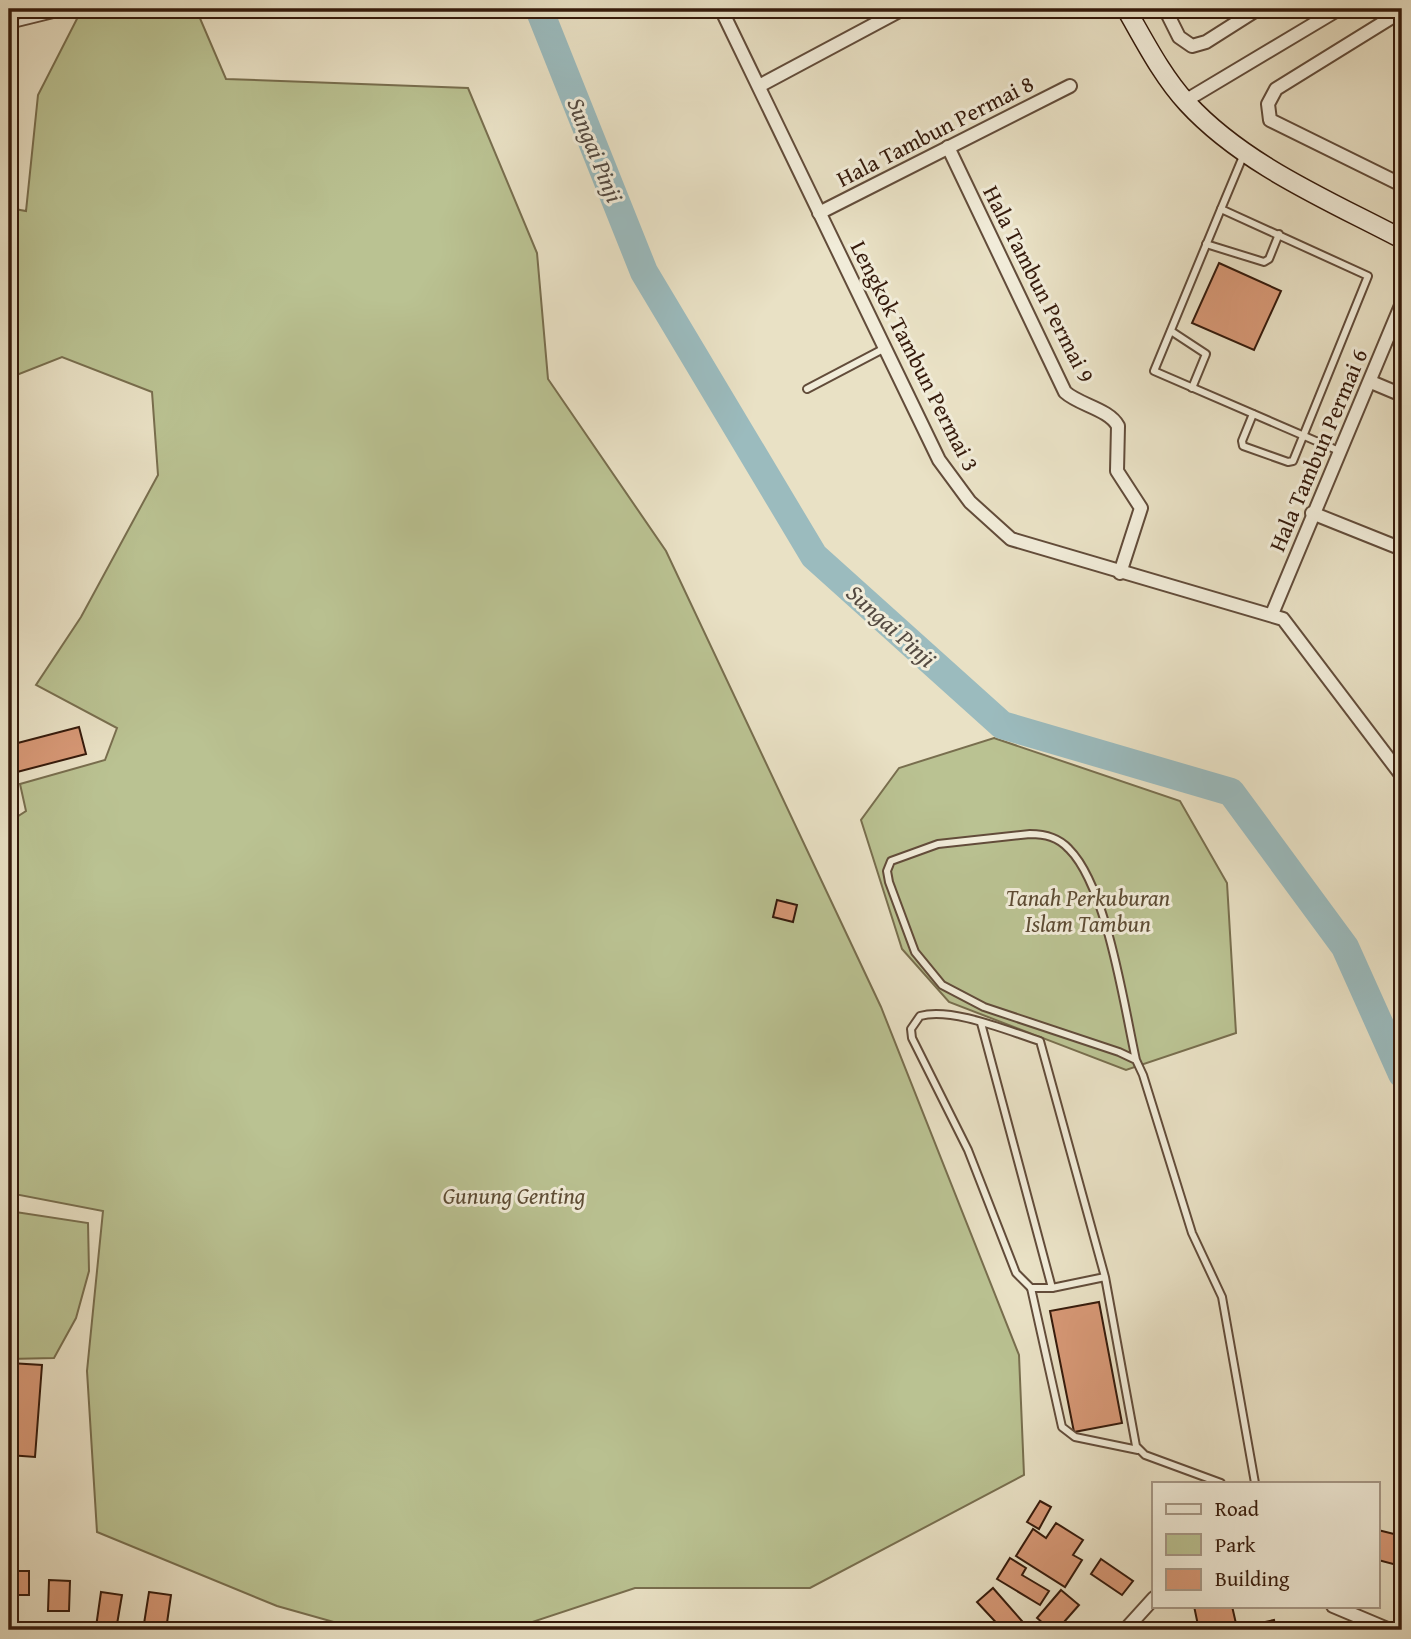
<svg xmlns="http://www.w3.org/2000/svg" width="1411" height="1639" font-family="'Gentium Book Plus',serif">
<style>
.green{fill:#bac292;stroke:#786e4e;stroke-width:2}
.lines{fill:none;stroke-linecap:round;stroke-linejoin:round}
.river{stroke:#9bbbbe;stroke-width:28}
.building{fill:#d79876;stroke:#351a0b;stroke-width:2}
.lane-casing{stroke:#624c3a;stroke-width:10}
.street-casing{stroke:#624c3a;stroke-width:16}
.secondary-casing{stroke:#351a0b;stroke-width:21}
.lane{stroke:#f1ecd9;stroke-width:6}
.street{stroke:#f1ecd9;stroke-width:12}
.secondary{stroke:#f1ecd9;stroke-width:18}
.labels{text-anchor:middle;stroke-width:6;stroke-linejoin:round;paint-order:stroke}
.street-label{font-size:23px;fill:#351a0b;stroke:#f1ecd9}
.park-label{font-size:23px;font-style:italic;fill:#5d4c34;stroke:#f1ecd9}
.water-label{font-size:24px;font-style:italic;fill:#544a41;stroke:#f1ecd9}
</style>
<rect width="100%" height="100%" fill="#e9e1c5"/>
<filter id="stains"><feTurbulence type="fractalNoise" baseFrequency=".00286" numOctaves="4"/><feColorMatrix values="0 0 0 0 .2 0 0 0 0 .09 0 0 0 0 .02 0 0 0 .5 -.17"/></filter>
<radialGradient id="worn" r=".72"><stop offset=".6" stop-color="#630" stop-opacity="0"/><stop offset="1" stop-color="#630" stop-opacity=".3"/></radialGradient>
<g class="green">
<path d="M82,9H196L226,79L468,88L537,253L548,379L666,551L881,1007L1019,1355L1024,1475L810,1588H635L508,1630H362L277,1606L97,1532L87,1371L103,1211L9,1193V822L26,811L20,784L105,760L117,728L36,685L81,617L158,475L152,392L62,357L9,378V208L26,211L38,95Z"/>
<path d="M994,738L1180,801L1227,883L1236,1033L1126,1070L949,1002L902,949L861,820L899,768Z"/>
<path d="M9,1211L88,1223L89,1271L76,1318L54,1358L9,1359Z"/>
</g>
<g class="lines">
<path class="river" d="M539,9L644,272L814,556L1002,725L1231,792L1345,947L1402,1074"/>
</g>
<g class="building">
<path d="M1219,263L1281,291L1254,350L1192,323Z"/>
<path d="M79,727L86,754L17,772L10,745Z"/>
<path d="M777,900L797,905L793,922L773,917Z"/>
<path d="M1099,1302L1122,1423L1074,1432L1050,1311Z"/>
<path d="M10,1363L42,1365L35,1457L9,1455Z"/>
<path d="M1040,1501L1051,1507L1039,1529L1027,1522Z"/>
<path d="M1056,1523L1083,1540L1073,1555L1082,1560L1065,1587L1016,1556L1033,1529L1046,1538Z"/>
<path d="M1378,1530L1402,1536L1397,1565L1378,1560Z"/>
<path d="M1010,1558L1026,1568L1022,1575L1049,1591L1040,1605L997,1579Z"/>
<path d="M1101,1559L1133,1581L1122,1595L1091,1574Z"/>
<rect x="9" y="1571" width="20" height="24"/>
<path d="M49,1580L70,1581L69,1611H48Z"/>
<path d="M993,1588L1029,1629L1028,1630H1003L977,1602Z"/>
<path d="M1061,1590L1079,1605L1057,1630H1051L1037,1618Z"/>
<path d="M101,1592L122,1595L116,1630L96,1627Z"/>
<path d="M149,1592L171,1595L166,1630H143Z"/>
<path d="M1194,1606H1232L1237,1628L1274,1620L1276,1630H1199Z"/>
</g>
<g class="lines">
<g class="lane-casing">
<g id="lane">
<path d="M9,25L74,9"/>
<path d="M1244,154L1221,209L1368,276L1293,461L1288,462L1243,446L1242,441L1253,414"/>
<path d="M1221,209L1154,371L1339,451"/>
<path d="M1206,244L1264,262L1269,259L1279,234"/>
<path d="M1171,331L1206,354L1192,388"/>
<path d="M807,389L885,348"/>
<path d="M981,1023L1052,1288"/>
<path d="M1136,1060C1124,1006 1107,887 1069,849C1058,837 1045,834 1030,834L938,844L891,861L887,871L889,882L915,952L942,985L984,1007L1119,1052L1136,1060L1143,1075L1192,1233L1222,1297L1255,1483"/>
<path d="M1105,1277L1052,1288H1031L1016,1273L968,1150L912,1038L911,1029L920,1016C952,1007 1008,1031 1040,1041L1105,1277L1136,1446L1145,1455L1221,1483"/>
<path d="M1031,1288L1062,1427L1075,1437L1138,1450"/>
<path d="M1032,1626L1037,1630"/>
</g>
</g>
<g class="street-casing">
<g id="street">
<path d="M721,9L939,460L970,502L1011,539L1283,619L1402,776"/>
<path d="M1165,9L1179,37L1192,46L1206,42L1258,9"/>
<path d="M1402,11L1276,89L1268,104L1270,120L1402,185"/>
<path d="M759,86L903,9"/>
<path d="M1185,101L1339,9"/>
<path d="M948,147L1065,392C1079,405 1109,409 1118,426L1117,471L1141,508L1120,573"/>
<path d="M819,213L1070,86"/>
<path d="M1371,382L1402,395"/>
<path d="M1312,513L1402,549"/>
<path d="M1272,614L1402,303"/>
<path d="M1333,1606L1390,1630"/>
<path d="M1125,1630L1154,1598"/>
</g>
</g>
<g class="secondary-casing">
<path id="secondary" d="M1126,9C1144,40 1162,76 1187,103C1244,165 1328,200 1402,239"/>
</g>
<use href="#lane" class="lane"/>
<use href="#street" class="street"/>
<use href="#secondary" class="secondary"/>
</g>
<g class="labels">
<g class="street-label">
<text transform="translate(935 131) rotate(-27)" y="8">Hala Tambun Permai 8</text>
<text transform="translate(1039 284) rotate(63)" y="8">Hala Tambun Permai 9</text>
<text transform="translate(915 356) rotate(63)" y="8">Lengkok Tambun Permai 3</text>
<text transform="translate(1318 450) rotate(-67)" y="8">Hala Tambun Permai 6</text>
</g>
<g class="park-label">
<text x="1088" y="906">Tanah Perkuburan<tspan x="1088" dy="26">Islam Tambun</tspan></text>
<text x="514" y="1204">Gunung Genting</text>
</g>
<g class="water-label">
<text transform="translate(595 150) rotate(68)" y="8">Sungai Pinji</text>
<text transform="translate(891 626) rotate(42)" y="8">Sungai Pinji</text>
</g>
</g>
<rect width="1411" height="1639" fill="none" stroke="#e9e1c5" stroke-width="35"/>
<rect x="10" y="10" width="1390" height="1618" fill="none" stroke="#351a0b" stroke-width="3.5"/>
<rect x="18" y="18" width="1376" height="1604" fill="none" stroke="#351a0b" stroke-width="2"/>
<rect x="1152" y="1482" width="228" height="126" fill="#f1ecd9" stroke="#a69887" stroke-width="2"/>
<rect x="1166" y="1504" width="35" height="10" fill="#f1ecd9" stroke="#a69887" stroke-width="2"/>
<text x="1215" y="1516" font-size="21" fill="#351a0b">Road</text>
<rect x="1166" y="1534" width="35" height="21" fill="#bac292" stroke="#a69887" stroke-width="2"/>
<text x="1215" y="1552" font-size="21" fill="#351a0b">Park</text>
<rect x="1166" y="1569" width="35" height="21" fill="#d79876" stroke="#a69887" stroke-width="2"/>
<text x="1215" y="1586" font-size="21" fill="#351a0b">Building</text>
<rect width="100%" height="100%" filter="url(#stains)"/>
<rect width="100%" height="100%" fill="url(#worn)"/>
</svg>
